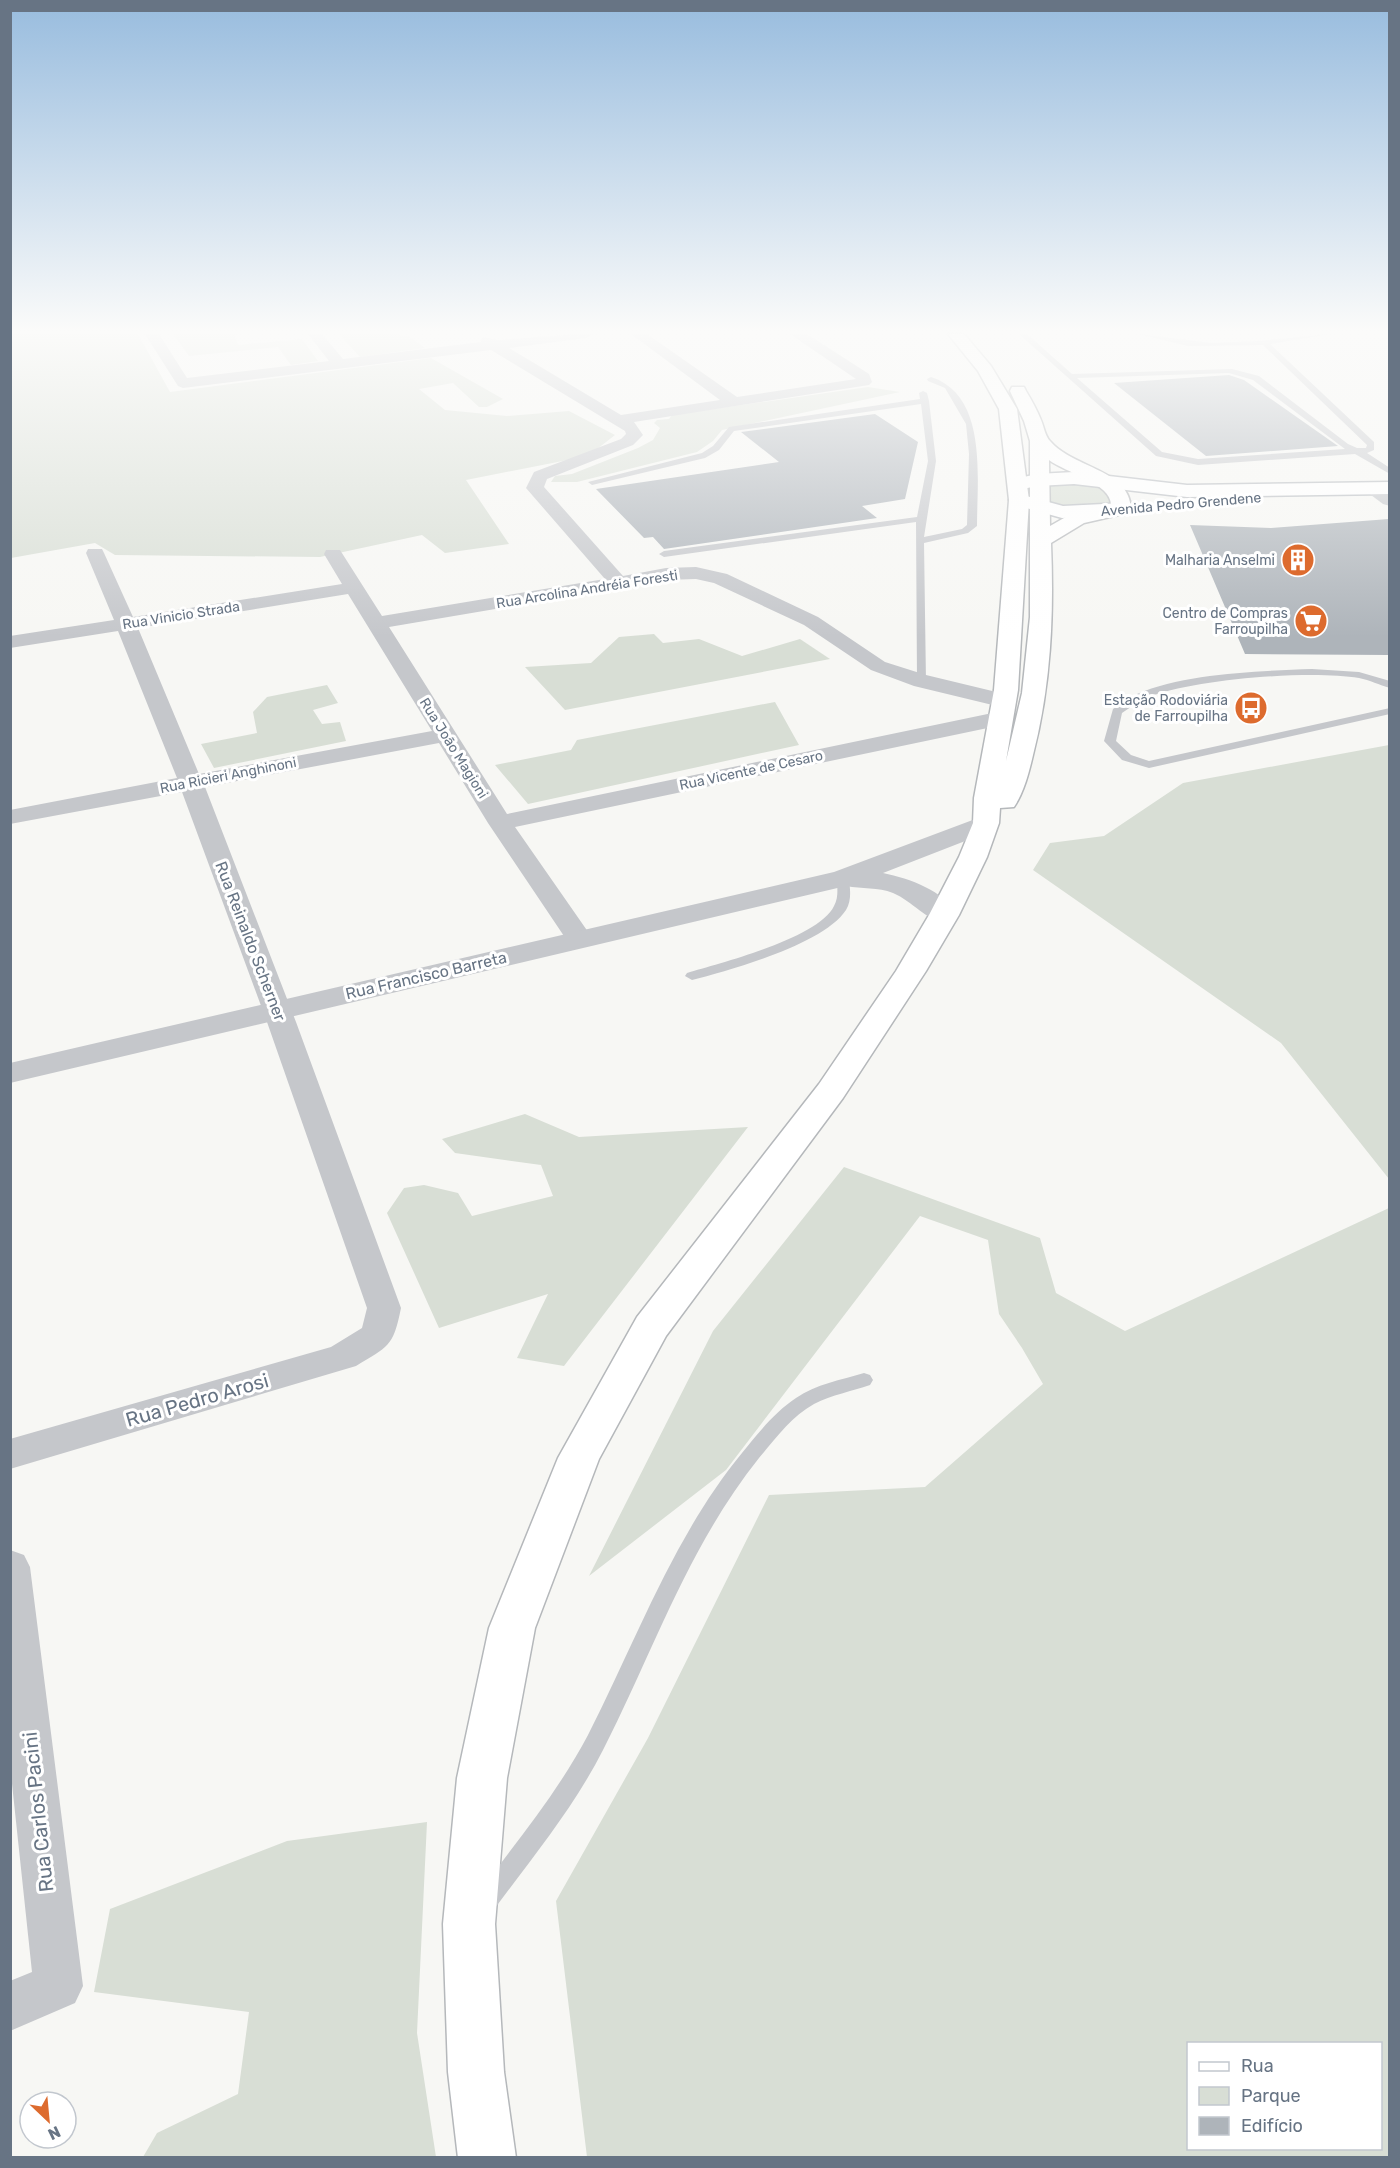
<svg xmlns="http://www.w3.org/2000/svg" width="1400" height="2168" font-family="Rubik,sans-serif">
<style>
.green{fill:#d8ded5;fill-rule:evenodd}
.building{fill:#aeb4ba}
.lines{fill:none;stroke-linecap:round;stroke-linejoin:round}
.secondary-casing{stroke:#b7bbc0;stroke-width:3}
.trunk-casing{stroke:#b5b8bb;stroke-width:3}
.service{fill:#c5c7cb;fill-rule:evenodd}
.minor{fill:#c5c7cb;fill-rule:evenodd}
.tertiary{fill:#c5c7cb;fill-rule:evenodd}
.secondary{fill:#fff;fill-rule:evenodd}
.trunk{fill:#fff;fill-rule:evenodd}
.labels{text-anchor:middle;stroke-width:6;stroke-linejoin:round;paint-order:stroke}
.far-street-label{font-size:14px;fill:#677484;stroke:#fff}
.far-poi-label{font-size:14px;fill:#677484;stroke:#fff;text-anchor:end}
.street-label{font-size:16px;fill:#677484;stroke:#fff}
.near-street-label{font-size:20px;fill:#677484;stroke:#fff}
</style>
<rect width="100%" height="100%" fill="#f7f7f4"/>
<g class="green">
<path d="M11,334H138L170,392L431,358L503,399L487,407H479L453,383L419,389L445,410L507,416L569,411L615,435L588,456L466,480L509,544L445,553L422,535L320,557L115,555L95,543L11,558Z"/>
<path d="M173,334H242L234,335L238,345L302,339L318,361L291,365L278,347L189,356Z"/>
<path d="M339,334H396L410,337L425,348L360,357Z"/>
<path d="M868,387L900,392L722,430L713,441L697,452L577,482H551L555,476L572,474L638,448L653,440L660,428L654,423L657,420L669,419L672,415Z"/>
<path d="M1072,482L1096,486L1112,496L1109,505L1088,509L1050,504L1049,484Z"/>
<path d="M654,634L663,643L699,639L742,656L800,639L830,659L565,710L525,667L591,663L619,637Z"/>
<path d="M327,685L338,703L313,710L322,724L340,722L346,741L214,768L201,744L257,733L253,712L267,697Z"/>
<path d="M775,702L799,745L528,804L495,765L571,750L577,740Z"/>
<path d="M1389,745H1390L1389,1179L1281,1043L1033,870L1050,843L1104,836L1183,783Z"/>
<path d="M525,1114L579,1137L748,1127L564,1366L517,1358L548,1294L439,1328L387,1213L404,1188L424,1185L458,1193L472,1216L553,1196L541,1165L455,1153L442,1139Z"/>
<path d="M844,1167L1040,1238L1056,1293L1125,1331L1389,1208V2157H587L556,1901L648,1738L769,1495L925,1487L1043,1384L1022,1348L999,1314L988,1240L920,1216L726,1470L589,1576L713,1331ZM1188,2044H1380V2148H1188Z"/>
<path d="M427,1822L417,2033L436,2157H143L157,2133L238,2094L249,2012L94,1992L110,1909L287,1841Z"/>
</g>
<g class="building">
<path d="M1229,375L1244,380L1338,446L1206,456L1114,383Z"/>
<path d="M875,414L918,442L905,499L862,506L877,518L664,549L653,537L644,538L596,489L779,462L741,432Z"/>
<path d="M1389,519V655L1245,654L1190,525L1271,528Z"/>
</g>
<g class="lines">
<g class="secondary-casing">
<g id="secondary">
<path d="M1074,472L1187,485L1390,482V494L1187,497L1074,484L1037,486L1018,490L1011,488L1008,484L1011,480L1037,474Z"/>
<path d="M1019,494L1063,506L1124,503L1131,505L1134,509L1131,513L1124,515L1062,518L1012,504L1009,500L1012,496Z"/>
</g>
</g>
<g class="trunk-casing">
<path id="trunk" d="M948,334H964L991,366L1017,409L1029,500L1018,690L1006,761L1022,693L1030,617V441L1024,421L1010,391L1012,387H1024L1026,391C1032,401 1037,410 1041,420C1044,427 1045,436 1050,441C1074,469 1130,469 1131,509L1128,513L1084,523L1051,543C1054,615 1051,685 1033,755C1029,772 1024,792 1014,807L1000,808L999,823L987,857L959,915L926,971L843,1098L666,1336L599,1459L535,1628L507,1778L495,1924L504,2072L516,2158H458L448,2072L443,1924L457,1778L489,1628L558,1458L637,1317L819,1084L896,971L929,915L959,857L973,823L974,798L994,690L1009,500L999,409L978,371ZM1049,460C1066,473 1111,483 1111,505L1071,514L1050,526Z"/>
</g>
<g class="service">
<path d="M1019,334H1027L1072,374L1232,369L1259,376L1348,444L1357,448H1366L1367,445L1263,345L1188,346L1138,334L1212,343L1258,341L1331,334L1270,344L1374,442V450L1367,453L1390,468V474L1355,454L1198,465L1156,456ZM1229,373L1253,380L1345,449L1198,459L1162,452L1077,378Z"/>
<path d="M931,377C988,395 977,478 977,526L968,533L924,543L926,683H918L917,681L916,522L664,557L659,554L664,551L917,517L928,461L921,404L734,431L719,450L705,458L592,485L588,482L702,453L713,446L729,427L920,399L919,393L923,391L927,393L929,401L936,461L924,537L962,529L967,525L969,454L966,424L945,388L928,381L927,379Z"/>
<path d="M1312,669L1359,672L1390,681V688C1379,685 1370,680 1359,678C1309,670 1193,679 1146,698C1137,702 1130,708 1122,713L1116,741L1131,755L1149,761L1390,708V714L1149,768L1122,760L1104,741L1113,709C1121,704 1128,697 1137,694C1185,673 1260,671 1312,669Z"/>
<path d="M843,874L849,878C850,889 852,900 846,910C824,944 731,970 692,980L685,976L687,973C721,963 819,938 834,906C839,897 837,888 837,878Z"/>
<path d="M864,1373L870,1375L873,1380L870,1385C852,1391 832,1395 814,1404C792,1416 775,1439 759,1458C688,1547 654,1650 603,1750C574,1807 533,1857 495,1908L487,1912L479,1908L475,1900L479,1892C517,1841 558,1792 588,1735C637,1639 673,1537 742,1453C758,1433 775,1412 796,1398C816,1384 841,1380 864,1373Z"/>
</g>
<g class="minor">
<path d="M145,334H159L187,378L329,361L308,334H322L343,359L481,342L482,338C490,336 493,341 500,340C532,338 562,334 593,334L586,338L509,348L621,415L720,400L631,334H647L737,397L856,379L790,334H807L869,374L872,382L869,385L634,422L643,435L633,445L547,479L544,487L623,576L666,568L696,567L727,574L818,617L885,662L926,675L1013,696L1016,701L1013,706L1005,708L914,686L871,670L804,625L714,583L696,579L666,580L389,627L507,814L1002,711L1010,713L1013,718L1010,723L1002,725L515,827L593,939L590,945L580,947L570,945L488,823L439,743L205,787L296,1022L401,1308C393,1348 388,1346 356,1366L10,1469V1439L331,1347L362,1328L367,1308L267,1022L182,792L10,824V810L177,778L118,631L10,648V636L114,620L86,553L88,549H102L104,553L133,617L342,584L324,554L326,550H340L382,616L605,579L526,488L534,472L621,439L626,434L625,431L491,350L183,388L178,386ZM348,594L432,731L199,774L138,628Z"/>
<path d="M10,1550L24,1555L30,1567L83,1986L75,2003L10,2031V1981L32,1972L10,1765Z"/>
</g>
<g class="tertiary">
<path d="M1373,483L1390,491V506L1383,504L1363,489L1366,485Z"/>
<path d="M986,815L996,817L999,823L996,829L883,873C911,879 942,890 959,915L954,921C930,927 915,902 893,893C878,887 862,889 846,886L10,1083V1063L834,872Z"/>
</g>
<use href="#secondary" class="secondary"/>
<use href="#trunk" class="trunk"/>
</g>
<linearGradient id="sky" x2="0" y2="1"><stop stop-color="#98bcde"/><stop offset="0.52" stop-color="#fbfbfa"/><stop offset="1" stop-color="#fbfbfa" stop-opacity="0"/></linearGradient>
<rect width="1400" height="637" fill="url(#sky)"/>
<defs>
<g id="building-disc" transform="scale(1.725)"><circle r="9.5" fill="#dd6b2e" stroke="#fff"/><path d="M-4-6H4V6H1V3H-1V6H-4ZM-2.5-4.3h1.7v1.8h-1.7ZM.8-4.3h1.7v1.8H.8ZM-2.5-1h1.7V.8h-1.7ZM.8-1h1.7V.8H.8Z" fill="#fff"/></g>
<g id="supermarket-disc" transform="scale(1.725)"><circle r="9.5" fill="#dd6b2e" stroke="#fff"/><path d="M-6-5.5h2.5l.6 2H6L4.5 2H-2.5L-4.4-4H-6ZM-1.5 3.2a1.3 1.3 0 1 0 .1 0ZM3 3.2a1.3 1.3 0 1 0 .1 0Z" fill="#fff"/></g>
<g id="bus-disc" transform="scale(1.725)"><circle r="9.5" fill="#dd6b2e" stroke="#fff"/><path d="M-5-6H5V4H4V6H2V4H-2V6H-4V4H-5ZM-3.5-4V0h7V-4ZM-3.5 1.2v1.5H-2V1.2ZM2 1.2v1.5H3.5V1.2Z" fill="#fff"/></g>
</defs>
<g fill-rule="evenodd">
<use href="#building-disc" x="1298" y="560"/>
<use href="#supermarket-disc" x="1311" y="621"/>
<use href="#bus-disc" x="1251" y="708"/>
</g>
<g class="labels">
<g class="far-street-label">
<text transform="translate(1181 504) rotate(-5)" y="5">Avenida Pedro Grendene</text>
<text transform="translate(587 589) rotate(-9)" y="5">Rua Arcolina Andréia Foresti</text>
<text transform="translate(181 615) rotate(-9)" y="5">Rua Vinicio Strada</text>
<text transform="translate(454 748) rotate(58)" y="5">Rua João Magioni</text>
<text transform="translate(751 770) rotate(-12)" y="5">Rua Vicente de Cesaro</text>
<text transform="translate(228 775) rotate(-11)" y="5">Rua Ricieri Anghinoni</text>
</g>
<g class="far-poi-label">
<text x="1275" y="565">Malharia Anselmi</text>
<text x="1288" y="618">Centro de Compras<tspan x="1288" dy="16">Farroupilha</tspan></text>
<text x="1228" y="705">Estação Rodoviária<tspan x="1228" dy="16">de Farroupilha</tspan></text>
</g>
<g class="street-label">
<text transform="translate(251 941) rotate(69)" y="6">Rua Reinaldo Scherner</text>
<text transform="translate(426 975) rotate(-13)" y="6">Rua Francisco Barreta</text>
</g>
<g class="near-street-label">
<text transform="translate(197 1400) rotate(-16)" y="7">Rua Pedro Arosi</text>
<text transform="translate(38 1812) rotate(-96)" y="7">Rua Carlos Pacini</text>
</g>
</g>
<rect width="1400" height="2168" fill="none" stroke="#677484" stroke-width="24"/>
<rect x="1187" y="2042" width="195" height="108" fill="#ffffff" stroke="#c2c7ce" stroke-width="1.5"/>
<rect x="1199" y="2062" width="30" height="9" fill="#ffffff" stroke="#c2c7ce" stroke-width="1.5"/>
<text x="1241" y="2072" font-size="18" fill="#677484">Rua</text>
<rect x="1199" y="2087" width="30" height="18" fill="#d8ded5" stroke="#c2c7ce" stroke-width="1.5"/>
<text x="1241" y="2102" font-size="18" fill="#677484">Parque</text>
<rect x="1199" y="2117" width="30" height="18" fill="#aeb4ba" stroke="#c2c7ce" stroke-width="1.5"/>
<text x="1241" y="2132" font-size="18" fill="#677484">Edifício</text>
<g transform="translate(48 2120) rotate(154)"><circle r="28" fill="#ffffff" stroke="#c2c7ce" stroke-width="1.5"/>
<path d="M0-4.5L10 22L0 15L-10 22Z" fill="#dd6b2e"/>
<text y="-9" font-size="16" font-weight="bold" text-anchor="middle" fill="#677484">N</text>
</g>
</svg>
